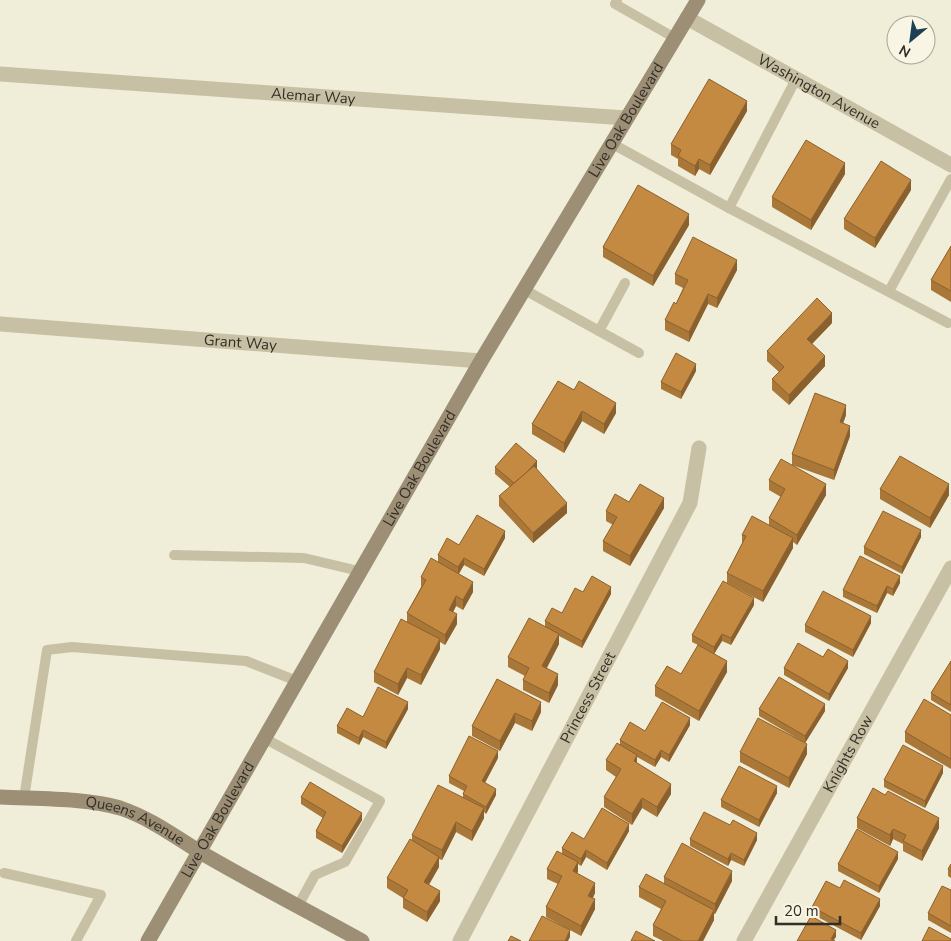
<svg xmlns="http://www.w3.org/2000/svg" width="951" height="941" font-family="'Nunito Sans',sans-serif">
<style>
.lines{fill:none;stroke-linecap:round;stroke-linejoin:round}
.lane{stroke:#c8c0a4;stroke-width:10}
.street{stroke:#c8c0a4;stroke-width:15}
.secondary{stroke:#9c8f76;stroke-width:15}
.wall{fill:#a97738}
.shaded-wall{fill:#8a612e}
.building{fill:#c58a41;stroke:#8a612e}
.labels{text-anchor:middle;stroke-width:5;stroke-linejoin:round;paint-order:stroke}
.street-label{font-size:15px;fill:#332e26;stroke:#f9f5e4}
</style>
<rect width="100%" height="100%" fill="#f0edd8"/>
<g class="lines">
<g class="lane">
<path d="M617,0L615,4L675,38"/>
<path d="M611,143L729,208L948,323"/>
<path d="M729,208L796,79"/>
<path d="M523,289L639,353"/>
<path d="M889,291L951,179"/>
<path d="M599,331L625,283"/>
<path d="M174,555L304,558L359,571"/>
<path d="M264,738L380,801L345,862L315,875L298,906"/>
<path d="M24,798L47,650L72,647L246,661L297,681"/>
<path d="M4,873L101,895L76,941"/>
</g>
<g class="street">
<path id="s1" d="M687,18L951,165"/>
<path id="s2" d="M0,74L626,118"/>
<path id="s3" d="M0,324L481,361"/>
<path id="s4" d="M460,941L690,503L699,448"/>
<path id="s5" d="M744,941L951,568"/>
</g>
<g class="secondary">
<path id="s6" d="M0,797C36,799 87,798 120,808C150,818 174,836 200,852C253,883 308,911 362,941"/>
<path id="s7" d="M148,941L481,361L698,0"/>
</g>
</g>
<g class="wall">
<path d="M747,111L710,175L699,169L695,176L678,166V159L671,155V144Z"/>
<path d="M845,174L811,230L772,207V197Z"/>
<path d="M911,190L875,248L844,229V219Z"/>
<path d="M689,225L653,286L603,257V247Z"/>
<path d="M951,246V302L931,290V280Z"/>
<path d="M737,270L717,308L708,304L689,342L665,330V320L676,304L683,288L675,284V274Z"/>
<path d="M832,323L812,344L825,366L789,405L772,390V379L779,372L767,361V351Z"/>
<path d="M696,371L681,399L661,389V382Z"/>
<path d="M558,381L616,413L604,434L582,421L564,453L532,434V424Z"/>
<path d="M846,415L843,423L850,436L834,480L792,465V454Z"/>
<path d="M495,467L537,468H536L567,513L533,543L499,506V496L510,487L495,474Z"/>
<path d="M769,480L826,495L797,545L793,542V548L763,602L727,583V573L742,544V535L769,525V518L781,497L769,490Z"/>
<path d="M880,489L949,495L930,528L880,499Z"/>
<path d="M629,502L664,508L630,566L603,551V541L613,525L606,521V511Z"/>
<path d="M921,537L902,574L864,554V547Z"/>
<path d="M505,538L484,576L464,565L459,574L473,592L463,610L456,606L453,612L457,624L445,645L440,642V649L421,685L407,678L398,695L374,682V672L407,622V613L421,587V577L438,562V555L459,545Z"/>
<path d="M900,583L893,596L887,593L877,613L843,597V590Z"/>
<path d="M583,592L611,594L582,648L559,636V644L547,668L558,685L549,703L523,690V680L525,676L508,667V657L545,626V621L562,613Z"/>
<path d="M754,605L731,645L722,641L714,654L727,672L699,721L655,696V686L681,674L698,645L692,642V635Z"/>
<path d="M871,623L853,657L805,632V625Z"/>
<path d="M951,661V712L931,700V693Z"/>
<path d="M784,668H848L829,701L784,675Z"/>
<path d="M497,679L541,712L532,731L515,723L500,751L472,736V726Z"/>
<path d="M408,709L386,749L363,737L359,745L337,733V726L363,717Z"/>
<path d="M759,709L825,711L805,743L807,754L789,788L740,762V752L805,743L759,716Z"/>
<path d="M951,715V769L905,742V732Z"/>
<path d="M690,725L669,762L661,757L655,767L637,757V764L671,794L657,817L642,808L632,825L604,807V797L616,777L606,770V760L620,745V740L645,731Z"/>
<path d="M498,758L485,783L496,795L486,814L484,812V818L472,841L456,832L442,860L439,859V867L429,885L440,901L427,922L403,908V898L387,888V878L412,841V835L463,797V794L464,791L449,783V776Z"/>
<path d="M943,773L925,808L884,787V780Z"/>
<path d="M777,793L759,827L721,807V800Z"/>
<path d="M301,797L362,820L342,853L316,838V831L323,818L301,804Z"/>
<path d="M857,818L939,828L922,861L903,851V844L893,839L890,846L857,828Z"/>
<path d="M629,831L607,870L586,857L581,866L578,864L577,873L595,893L593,898L595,909L581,936L546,917V907L558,884L547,879V869L562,854V848L584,839Z"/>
<path d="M690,839L757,840L744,866L731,860L728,866L690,846Z"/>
<path d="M898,859L879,893L838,871V864Z"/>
<path d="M951,864V878L948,876V869Z"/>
<path d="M664,877L732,881L715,914H714V920L703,941H663L653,936V925L661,909L639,897V887L664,883Z"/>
<path d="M840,888L880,906L861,940L812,914V907Z"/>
<path d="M951,890V933L928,920V913Z"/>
</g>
<g class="shaded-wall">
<path d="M747,101V111L710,175V165Z"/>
<path d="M699,159V169L695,176V166Z"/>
<path d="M845,163V174L811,230V220Z"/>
<path d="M911,180V190L875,248V238Z"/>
<path d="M689,214V225L653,286V276Z"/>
<path d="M737,260V270L717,308V298Z"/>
<path d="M708,294V304L689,342V332Z"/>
<path d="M832,313V323L807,349V339Z"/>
<path d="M825,356V366L789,405V395Z"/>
<path d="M696,364V371L681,399V392Z"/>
<path d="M616,403V413L604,434V424Z"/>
<path d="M846,405V415L840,432V422Z"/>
<path d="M582,411V421L564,453V443Z"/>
<path d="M850,426V436L834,480V470Z"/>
<path d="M537,461V468L516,491V484Z"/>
<path d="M826,484V495L797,545V535Z"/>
<path d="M949,484V495L930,528V518Z"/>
<path d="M664,498V508L630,566V556Z"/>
<path d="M567,503V513L533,543V533Z"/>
<path d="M921,530V537L902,574V567Z"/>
<path d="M505,531V538L484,576V569Z"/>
<path d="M793,538V548L763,602V591Z"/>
<path d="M464,558V565L458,574V567Z"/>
<path d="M900,576V583L893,596V589Z"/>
<path d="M473,582V592L463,610V600Z"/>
<path d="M887,586V593L877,613V606Z"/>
<path d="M611,587V594L582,648V641Z"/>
<path d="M456,596V606L449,620V610Z"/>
<path d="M754,598V605L731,645V638Z"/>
<path d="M457,614V624L445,645V635Z"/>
<path d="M871,616V623L853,657V650Z"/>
<path d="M559,634V644L542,676V666Z"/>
<path d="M722,634V641L714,654V647Z"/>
<path d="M440,639V649L421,685V675Z"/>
<path d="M727,661V672L699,721V711Z"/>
<path d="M848,661V668L829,701V694Z"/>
<path d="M407,668V678L398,695V684Z"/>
<path d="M558,674V685L549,703V693Z"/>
<path d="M408,702V709L386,749V742Z"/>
<path d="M541,702V712L532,731V721Z"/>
<path d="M825,704V711L805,743V736Z"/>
<path d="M515,713V723L500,751V741Z"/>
<path d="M690,718V725L669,762V755Z"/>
<path d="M363,730V737L359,745V738Z"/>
<path d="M807,744V754L789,788V778Z"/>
<path d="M661,750V757L655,767V760Z"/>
<path d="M498,751V758L482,788V781Z"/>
<path d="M637,755V766L634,761Z"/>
<path d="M943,766V773L925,808V801Z"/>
<path d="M671,784V794L657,817V807Z"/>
<path d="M777,786V793L759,827V820Z"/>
<path d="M496,789V795L486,814V807Z"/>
<path d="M642,798V808L632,825V814Z"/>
<path d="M484,808V818L472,841V831Z"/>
<path d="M362,813V820L342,853V846Z"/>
<path d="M939,818V828L922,861V851Z"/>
<path d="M456,822V832L442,860V850Z"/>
<path d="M629,824V831L607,870V863Z"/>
<path d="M893,829V839L890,846V835Z"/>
<path d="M757,833V840L744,866V860Z"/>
<path d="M586,850V857L581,866V859Z"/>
<path d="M898,852V859L879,893V886Z"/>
<path d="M731,853V860L728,866V859Z"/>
<path d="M439,857V867L424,892V882Z"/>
<path d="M578,862V872L573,881V871Z"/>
<path d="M732,871V881L715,914V904Z"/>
<path d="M595,883V893L588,906V896Z"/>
<path d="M440,891V901L427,922V912Z"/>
<path d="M595,899V909L581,936V926Z"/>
<path d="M880,899V906L861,940V933Z"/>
<path d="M714,910V920L703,941H698Z"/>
<path d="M570,930V937L568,941H565Z"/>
<path d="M836,930V937L833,941L831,939Z"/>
</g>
<g class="building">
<path d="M709,79L747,101L710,165L699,159L695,166L678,156L681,150L671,144Z"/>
<path d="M806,140L845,163L811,220L772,197Z"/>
<path d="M881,161L911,180L875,238L844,219Z"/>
<path d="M638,185L689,214L653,276L603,247Z"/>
<path d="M693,237L737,260L717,298L708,294L689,332L665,320L674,302L676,304L688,280L675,274Z"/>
<path d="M951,246V291L931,280Z"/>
<path d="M817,298L832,313L807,339L825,356L789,395L772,379L784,367L767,351Z"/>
<path d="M676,353L696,364L681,392L661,382Z"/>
<path d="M558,381L574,390L579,381L616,403L604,424L582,411L564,443L532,424Z"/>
<path d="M815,393L846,405L840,422L850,426L834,470L792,454Z"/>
<path d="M516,443L537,461L526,473L514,483L495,467Z"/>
<path d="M900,456L949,484L930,518L880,489Z"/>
<path d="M781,459L826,484L797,535L769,518L785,489L769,480Z"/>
<path d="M534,466L567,503L533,533L499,496Z"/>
<path d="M640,484L664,498L630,556L603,541L617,517L606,511L615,494L629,502Z"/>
<path d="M883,511L921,530L902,567L864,547Z"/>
<path d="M477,515L505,531L484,569L464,558L458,567L438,555L447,538L459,545Z"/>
<path d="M752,516L793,538L763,591L727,573L746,536L742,535Z"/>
<path d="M860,556L900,576L893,589L887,586L877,606L843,590Z"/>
<path d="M431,558L473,582L463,600L456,596L449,610L457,614L445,635L407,613L426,580L421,577Z"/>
<path d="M592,576L611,587L582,641L545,621L552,608L562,613L575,588L583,592Z"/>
<path d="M723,581L754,598L731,638L722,634L714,647L692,635Z"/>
<path d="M823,591L871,616L853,650L805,625Z"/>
<path d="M529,618L559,634L542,666L558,674L549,693L523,680L529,668L508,657Z"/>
<path d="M401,619L440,639L421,675L407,668L398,684L374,672Z"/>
<path d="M798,643L823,657L828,649L848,661L829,694L784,668Z"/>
<path d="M698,645L727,661L699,711L655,686L667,666L681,674Z"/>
<path d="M951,661V705L931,693Z"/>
<path d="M779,677L825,704L805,736L759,709Z"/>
<path d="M497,679L541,702L532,721L515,713L500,741L472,726Z"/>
<path d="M378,687L408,702L386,742L363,730L359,738L337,726L347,708L363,717Z"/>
<path d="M924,699L951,715V759L905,732Z"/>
<path d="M662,702L690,718L669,755L661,750L655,760L620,740L630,722L645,731Z"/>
<path d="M758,718L807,744L789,778L740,752Z"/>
<path d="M469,736L498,751L482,781L496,789L486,807L463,794L467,786L449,776Z"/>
<path d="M617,743L637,755L634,761L671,784L657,807L642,798L632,814L604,797L621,769L606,760Z"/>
<path d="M903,745L943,766L925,801L884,780Z"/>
<path d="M739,766L777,786L759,820L721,800Z"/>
<path d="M310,782L362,813L342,846L316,831L326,812L301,797Z"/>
<path d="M438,785L484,808L472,831L456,822L442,850L412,835Z"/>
<path d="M873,788L885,795L888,791L939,818L922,851L903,841L906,835L893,829L890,835L857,818Z"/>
<path d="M602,808L629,824L607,863L586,850L581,859L562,848L572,832L584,839Z"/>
<path d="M704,812L730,825L733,820L757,833L744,860L731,853L728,859L690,839Z"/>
<path d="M857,829L898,852L879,886L838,864Z"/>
<path d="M410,839L439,857L424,882L440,891L427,912L403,898L408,890L387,878Z"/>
<path d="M682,843L732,871L715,904L664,877Z"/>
<path d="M557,851L578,862L573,871L595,883L588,896L595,899L581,926L546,907L562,876L547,869Z"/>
<path d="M951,864V871L948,869Z"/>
<path d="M646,874L714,910L698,941H682L653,925L666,901L639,887Z"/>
<path d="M844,880L880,899L861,933L812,907L826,881L840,888Z"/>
<path d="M942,886L951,890V926L928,913Z"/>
<path d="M542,916L570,930L565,941H529Z"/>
<path d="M811,916L836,930L831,939L835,941H797Z"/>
<path d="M929,927L951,939V941H922Z"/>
<path d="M636,931L655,941H631Z"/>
<path d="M511,936L521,941H508Z"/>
</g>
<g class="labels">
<g class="street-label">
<text dy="5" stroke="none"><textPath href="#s1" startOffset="151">Washington Avenue</textPath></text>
<text dy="5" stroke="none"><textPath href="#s2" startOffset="314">Alemar Way</textPath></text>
<text dy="5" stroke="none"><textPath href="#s7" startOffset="950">Live Oak Boulevard</textPath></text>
<text dy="5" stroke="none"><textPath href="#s3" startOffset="241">Grant Way</textPath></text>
<text dy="5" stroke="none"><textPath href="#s7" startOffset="545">Live Oak Boulevard</textPath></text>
<text dy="5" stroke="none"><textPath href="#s4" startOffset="275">Princess Street</textPath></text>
<text dy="5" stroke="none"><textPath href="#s5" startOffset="214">Knights Row</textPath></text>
<text dy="5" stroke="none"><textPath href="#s7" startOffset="140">Live Oak Boulevard</textPath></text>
<text dy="5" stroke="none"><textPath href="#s6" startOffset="139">Queens Avenue</textPath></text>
</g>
</g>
<g transform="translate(911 40) rotate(209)"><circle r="24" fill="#f9f5e4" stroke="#aaa598"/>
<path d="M0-4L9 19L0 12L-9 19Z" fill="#1c3f54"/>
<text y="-8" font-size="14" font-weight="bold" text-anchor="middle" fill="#332e26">N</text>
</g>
<path d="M776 916v8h64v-8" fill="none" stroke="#332e26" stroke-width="2.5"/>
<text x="784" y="916" font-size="15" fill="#332e26" stroke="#f9f5e4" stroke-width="4" paint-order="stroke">20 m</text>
</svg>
